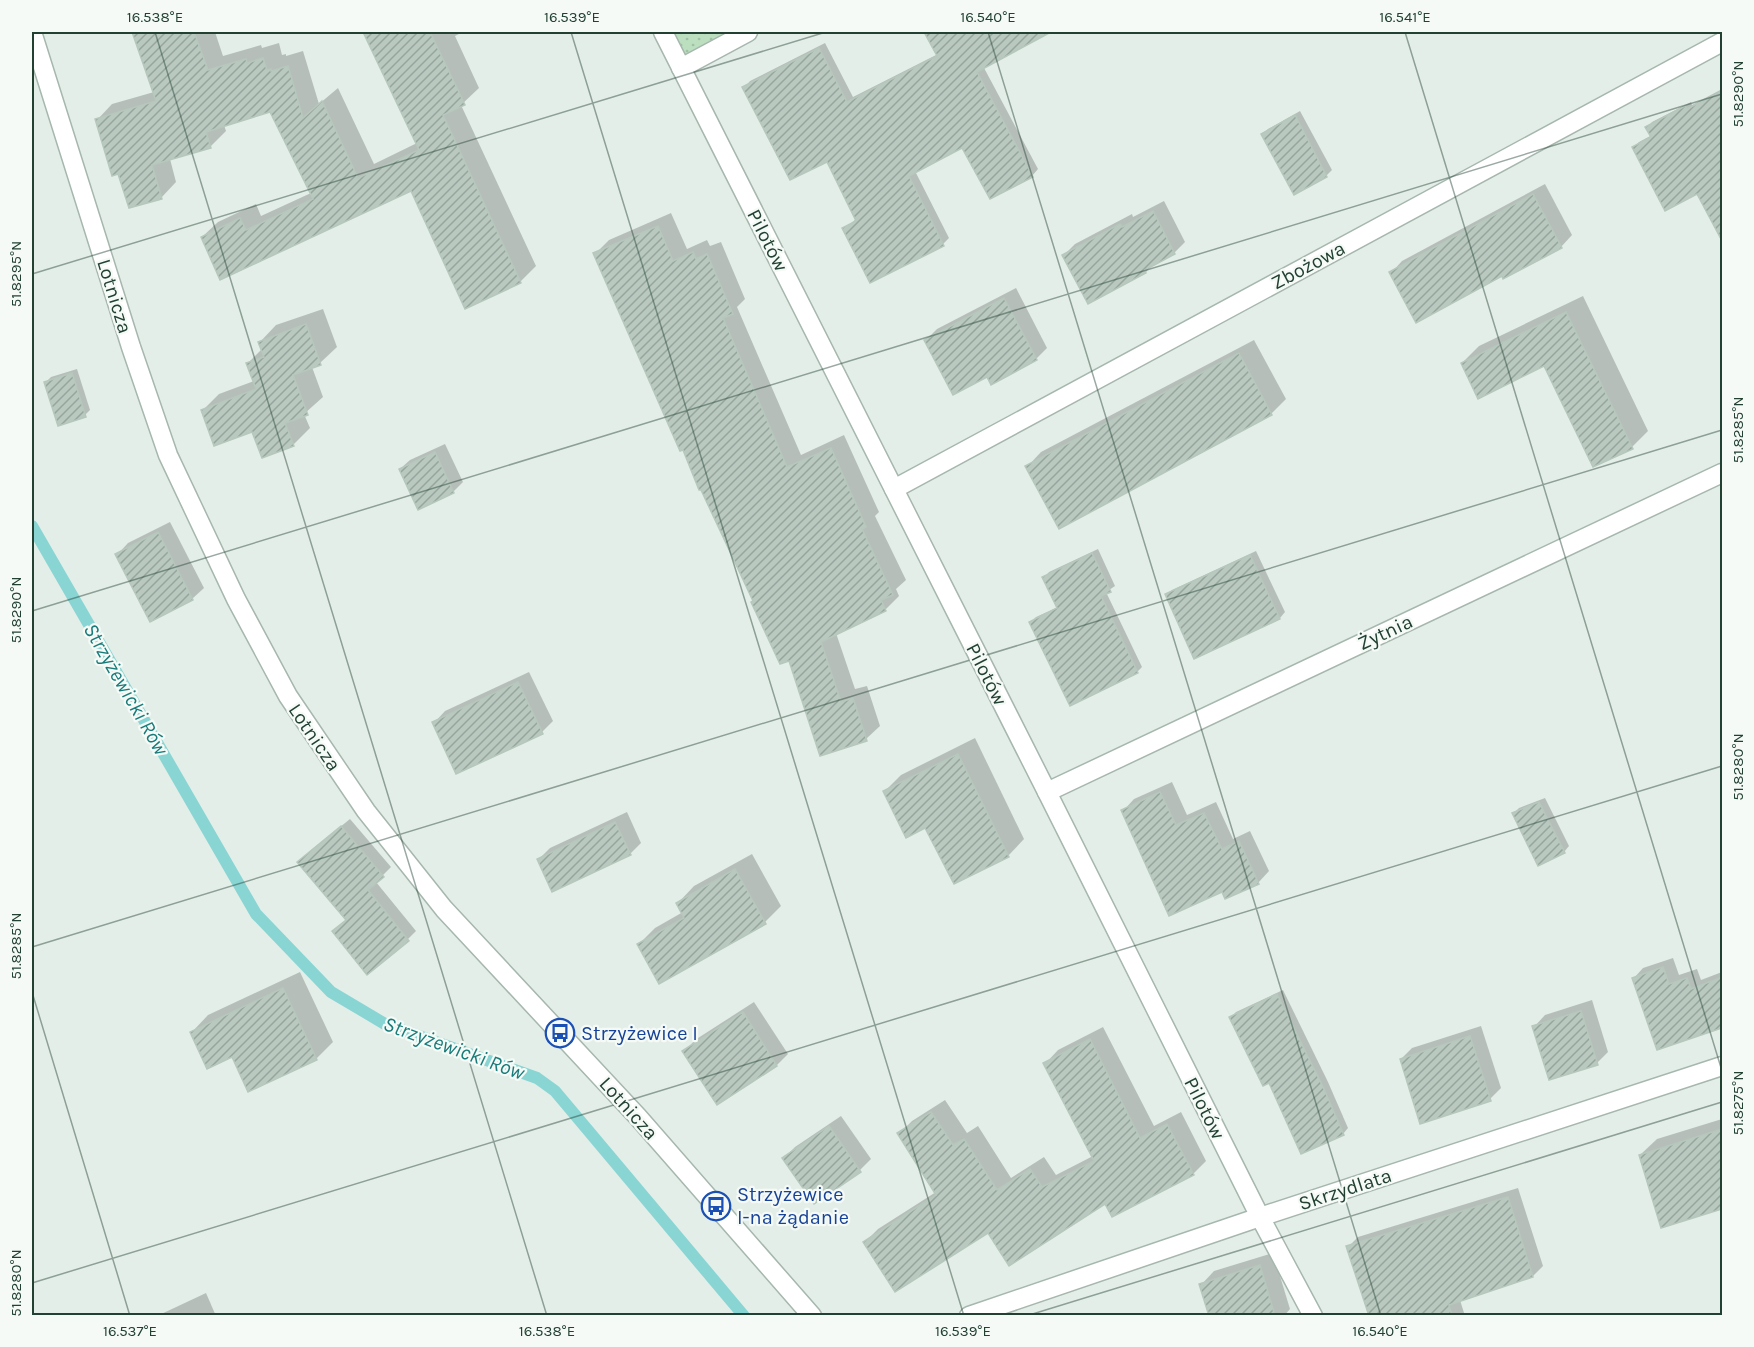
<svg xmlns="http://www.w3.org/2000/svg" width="1754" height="1347" font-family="Karla,sans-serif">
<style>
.grass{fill:url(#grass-dots)}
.shadow{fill:#0003}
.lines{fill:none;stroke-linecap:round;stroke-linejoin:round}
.stream{stroke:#89d5d4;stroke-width:12}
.building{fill:url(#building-hatch);stroke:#b6c8bd;stroke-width:1.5}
.minor-casing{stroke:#a6b7ae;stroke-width:21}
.minor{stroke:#fff;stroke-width:18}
.ticks{fill:none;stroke:#224133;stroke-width:1.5;stroke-opacity:0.45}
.labels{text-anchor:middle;stroke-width:4.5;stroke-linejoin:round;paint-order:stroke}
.street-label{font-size:20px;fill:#224133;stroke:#f5faf6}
.transit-label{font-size:20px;fill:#164399;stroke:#f5faf6;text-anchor:start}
.water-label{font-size:21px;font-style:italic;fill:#187b7a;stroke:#f5faf6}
.neatline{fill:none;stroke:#224133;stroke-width:2}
.ticks-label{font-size:15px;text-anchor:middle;fill:#224133}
</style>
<defs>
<pattern id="grass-dots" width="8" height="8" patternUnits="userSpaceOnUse" patternTransform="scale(1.5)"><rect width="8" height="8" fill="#bce0bf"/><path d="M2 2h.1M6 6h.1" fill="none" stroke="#a1c1a5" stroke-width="1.8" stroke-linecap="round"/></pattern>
<pattern id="building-hatch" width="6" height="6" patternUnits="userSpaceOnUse" patternTransform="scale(1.5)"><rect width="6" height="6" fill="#b9c9c0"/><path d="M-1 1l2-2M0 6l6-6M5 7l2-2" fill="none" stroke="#96a59d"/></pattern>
</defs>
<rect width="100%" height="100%" fill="#e4eee8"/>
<path class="grass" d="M663,32H748L681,68Z"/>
<g class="shadow">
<path d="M133,32H215L223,56L261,45L262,48L279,43L282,55L286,54V56L303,51L319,104L338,88L374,164L417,143L365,32H463L455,36L479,88L461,105L536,266L520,282L411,189L221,278L202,237L218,222L256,204L261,216L311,193L271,111L224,125L226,131L210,147L170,159L176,182L161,198L119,172L97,120L112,104L154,92Z"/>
<path d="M925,32H1042L983,66L1038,169L1032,176L963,146L915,171L949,238L943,244L871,281L844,229L856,219L827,160L744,88L750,81L825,43L853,97L938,54Z"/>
<path d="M1722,89V205L1709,212L1698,192L1634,147L1639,142L1652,135L1647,128L1652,122L1691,102L1692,105Z"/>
<path d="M1300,111L1332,170L1326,176L1294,193L1263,134L1268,129Z"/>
<path d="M1545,184L1572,235L1561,247L1502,274L1391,273L1402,261Z"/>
<path d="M1164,201L1185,242L1174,253L1153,264L1146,272L1064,255L1075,244L1132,214L1133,217Z"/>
<path d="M671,213L687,249L707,240L710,246L721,242L745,299L737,307L801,455L844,435L879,512L875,516L906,580L896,589L899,596L885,610L836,633L855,689L867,686L880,726L866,739L790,659L781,663L595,254L609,240Z"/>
<path d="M1016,288L1047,348L1036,359L987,375L926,340L937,329Z"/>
<path d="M1583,296L1648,431L1632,447L1545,364L1462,363L1479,346Z"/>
<path d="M323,309L337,347L320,363L312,367L323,397L304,414L310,428L293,445L202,411L219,394L254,381L248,363L262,349L260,342L276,325Z"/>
<path d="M1254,340L1286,399L1271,414L1059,527L1027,467L1041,452Z"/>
<path d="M77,369L90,410L85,415L46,382L51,377Z"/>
<path d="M445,444L463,482L453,492L418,508L400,469L410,460Z"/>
<path d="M170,522L204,588L192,599L150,620L117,555L128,543Z"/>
<path d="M1098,549L1115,586L1106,592L1142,667L1137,672L1031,622L1036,617L1058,607L1044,578L1049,572Z"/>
<path d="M1256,551L1285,612L1280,618L1195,657L1166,595L1172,590Z"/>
<path d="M529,672L553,721L542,732L434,723L445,711Z"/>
<path d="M975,738L1024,839L1008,856L926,826L885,791L901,775Z"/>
<path d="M1172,782L1187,815L1216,802L1233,839L1250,831L1269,871L1258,883L1123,811L1134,799Z"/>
<path d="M1545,798L1569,846L1564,852L1514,813L1519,808Z"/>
<path d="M627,812L641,843L630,854L539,859L550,848Z"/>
<path d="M350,819L391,867L376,882L416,931L408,939L334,931L347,919L308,853Z"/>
<path d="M752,854L781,906L765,922L639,944L655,928L683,912L678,903L694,886Z"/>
<path d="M1673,958L1679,975L1697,969L1701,980L1722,972V1023L1658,1048L1634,978L1643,968Z"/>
<path d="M300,972L333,1042L316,1059L249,1090L232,1055L192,1032L208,1015Z"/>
<path d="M1283,990L1328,1082L1348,1128L1343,1134L1270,1081L1231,1017L1236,1012Z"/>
<path d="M1592,1000L1608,1052L1597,1063L1534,1027L1545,1015Z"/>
<path d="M754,1002L788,1054L777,1065L717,1103L684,1052L695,1040Z"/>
<path d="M1481,1026L1501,1088L1490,1099L1401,1059L1412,1048Z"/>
<path d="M1103,1027L1154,1126L1181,1112L1206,1161L1193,1174L1106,1202L988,1231L865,1242L878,1229L936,1192L899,1134L912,1121L945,1100L967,1133L978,1126L1011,1178L1044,1157L1056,1175L1093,1156L1045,1064L1058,1050Z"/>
<path d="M841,1116L871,1159L860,1170L784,1158L795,1147Z"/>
<path d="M1722,1119V1207L1662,1226L1640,1155L1657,1139Z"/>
<path d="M1518,1188L1543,1266L1533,1276L1460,1300L1465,1316H1410L1348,1247L1358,1237Z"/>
<path d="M1273,1253L1290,1309L1284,1316H1210L1201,1285L1214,1271Z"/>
<path d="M206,1293L216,1316H157Z"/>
</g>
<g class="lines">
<path class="stream" d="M32,526L256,914L331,992L385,1024L537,1078L555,1091L744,1316"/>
</g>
<g class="building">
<path d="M132,32H194L208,70L246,59L247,63L263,58L267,70L271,69V71L288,66L303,118L322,101L358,178L419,150L363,32H430L465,105L443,115L521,283L465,309L411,191L220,280L201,237L240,218L246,230L313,199L270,112L206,132L211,148L152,165L162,199L129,208L118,174L112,176L95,119L156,101Z"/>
<path d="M924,32H1051L977,72L1033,177L990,199L962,148L909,176L944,246L870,283L842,228L856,221L827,162L790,180L742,87L819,48L847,102L937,56Z"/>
<path d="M1722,91V241L1697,194L1665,211L1632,147L1651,137L1645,127L1685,106L1687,109Z"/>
<path d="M1295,115L1327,177L1294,195L1261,134Z"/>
<path d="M1533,194L1562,248L1503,279L1502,276L1416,323L1389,272Z"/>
<path d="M1153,211L1175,254L1145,270L1146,273L1088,304L1062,255L1120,224L1122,227Z"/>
<path d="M658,226L673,261L693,252L696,259L707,254L733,314L723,318L787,467L831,448L866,527L862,529L893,595L881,600L886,611L821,642L841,702L853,698L867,741L820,756L789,661L780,664L751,602L753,601L701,490H699L683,450L680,451L593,253Z"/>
<path d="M1004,298L1037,360L991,385L987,377L953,395L924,340Z"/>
<path d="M1566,312L1633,449L1593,467L1544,366L1478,399L1461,363Z"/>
<path d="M306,324L321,365L293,375L308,415L285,423L294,446L262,458L252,432L214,446L201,410L256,389L246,363L264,357L258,342Z"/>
<path d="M1239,353L1272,415L1059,529L1025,466Z"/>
<path d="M72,373L86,417L58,426L44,382Z"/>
<path d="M435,452L454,493L418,510L399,469Z"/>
<path d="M158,532L193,600L150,622L115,554Z"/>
<path d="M1092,553L1111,592L1101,596L1138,673L1070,706L1029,622L1057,608L1042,577Z"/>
<path d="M1250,555L1280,619L1194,659L1165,594Z"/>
<path d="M518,682L543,734L456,774L432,722Z"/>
<path d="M958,754L1009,857L954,884L925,828L906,838L883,791Z"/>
<path d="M1160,792L1176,825L1204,813L1222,849L1239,841L1259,884L1225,899L1222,892L1169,916L1121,810Z"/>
<path d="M1539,802L1565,853L1538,866L1512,813Z"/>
<path d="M615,822L631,855L552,892L537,859Z"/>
<path d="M341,826L384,877L368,890L409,941L367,975L332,931L346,920L297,862Z"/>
<path d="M735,869L766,924L659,984L637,944L684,918L676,903Z"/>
<path d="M1663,967L1669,984L1687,978L1691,989L1722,977V1028L1657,1050L1632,978Z"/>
<path d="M283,988L317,1060L248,1092L232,1057L207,1069L190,1032Z"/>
<path d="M1277,994L1323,1087L1344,1135L1301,1154L1269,1083L1263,1086L1229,1017Z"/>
<path d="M1581,1011L1598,1065L1549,1080L1532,1026Z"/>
<path d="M743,1012L777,1066L717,1105L682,1051Z"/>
<path d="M1470,1036L1491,1101L1420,1124L1400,1059Z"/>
<path d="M1090,1039L1140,1138L1167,1124L1194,1175L1112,1217L1105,1204L1009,1266L988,1233L895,1292L863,1242L936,1195L897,1133L931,1112L953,1145L964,1139L997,1190L1030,1169L1042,1187L1094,1161L1043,1063Z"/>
<path d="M829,1126L861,1172L814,1204L782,1158Z"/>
<path d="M1722,1129V1209L1661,1228L1639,1155Z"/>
<path d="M1508,1197L1533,1277L1449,1305L1452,1316H1369L1346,1246Z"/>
<path d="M1260,1265L1275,1316H1209L1199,1284Z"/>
</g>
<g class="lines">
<g class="minor-casing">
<g id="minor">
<path d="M32,32L131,347L168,455L236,599L288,696L366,811L444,909L638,1117L812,1316"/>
<path d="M663,32L1047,792L1260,1217L1313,1316"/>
<path d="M681,68L748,32"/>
<path d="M894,489L1722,42"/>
<path d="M1047,792L1722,473"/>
<path d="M969,1316L1260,1217L1722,1066"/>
</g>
</g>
<use href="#minor" class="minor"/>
</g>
<path class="ticks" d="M155,32L547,1316M571,32L964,1316M988,32L1381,1316M1405,32L1722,1071M32,274L826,32M32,611L1722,94M32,947L1722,430M32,992L130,1316M32,1283L1722,766M1026,1316L1722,1102"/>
<defs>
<g id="bus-ring" transform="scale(1.5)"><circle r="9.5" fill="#f5faf6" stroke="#1a4fb4" stroke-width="1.5"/><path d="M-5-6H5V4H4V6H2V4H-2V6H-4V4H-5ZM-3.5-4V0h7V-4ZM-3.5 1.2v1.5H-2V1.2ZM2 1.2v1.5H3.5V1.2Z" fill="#1a4fb4"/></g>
</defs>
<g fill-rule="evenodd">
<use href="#bus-ring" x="560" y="1033"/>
<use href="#bus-ring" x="716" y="1206"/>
</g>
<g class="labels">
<g class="street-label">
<text transform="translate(768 240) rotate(63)" y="7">Pilotów</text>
<text transform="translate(1308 265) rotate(-28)" y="7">Zbożowa</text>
<text transform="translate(115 296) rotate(73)" y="7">Lotnicza</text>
<text transform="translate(1385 632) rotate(-25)" y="7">Żytnia</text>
<text transform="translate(987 674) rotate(63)" y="7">Pilotów</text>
<text transform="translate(315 737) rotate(56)" y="7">Lotnicza</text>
<text transform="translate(629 1108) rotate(48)" y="7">Lotnicza</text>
<text transform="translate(1205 1108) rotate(63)" y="7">Pilotów</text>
<text transform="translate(1345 1189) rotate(-18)" y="7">Skrzydlata</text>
</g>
<g class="transit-label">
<text x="581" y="1040">Strzyżewice I</text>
<text x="737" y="1201">Strzyżewice<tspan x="737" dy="23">I-na żądanie</tspan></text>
</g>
<g class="water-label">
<text transform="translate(126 689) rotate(60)" y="7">Strzyżewicki Rów</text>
<text transform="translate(454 1048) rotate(20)" y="7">Strzyżewicki Rów</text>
</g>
</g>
<rect width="1754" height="1347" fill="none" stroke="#f5faf6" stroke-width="66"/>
<rect x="33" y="33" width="1688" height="1281" class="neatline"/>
<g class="ticks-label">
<text x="155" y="22">16.538°E</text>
<text x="572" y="22">16.539°E</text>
<text x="988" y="22">16.540°E</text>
<text x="1405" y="22">16.541°E</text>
<text transform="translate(1738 94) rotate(-90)" y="5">51.8290°N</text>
<text transform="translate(16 274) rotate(-90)" y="5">51.8295°N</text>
<text transform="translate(1738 430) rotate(-90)" y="5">51.8285°N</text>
<text transform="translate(16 610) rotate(-90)" y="5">51.8290°N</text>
<text transform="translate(1738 767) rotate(-90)" y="5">51.8280°N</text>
<text transform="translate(16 946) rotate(-90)" y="5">51.8285°N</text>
<text transform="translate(1738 1103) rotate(-90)" y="5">51.8275°N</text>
<text transform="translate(16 1283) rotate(-90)" y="5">51.8280°N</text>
<text x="130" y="1336">16.537°E</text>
<text x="547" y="1336">16.538°E</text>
<text x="963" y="1336">16.539°E</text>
<text x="1380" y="1336">16.540°E</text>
</g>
</svg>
